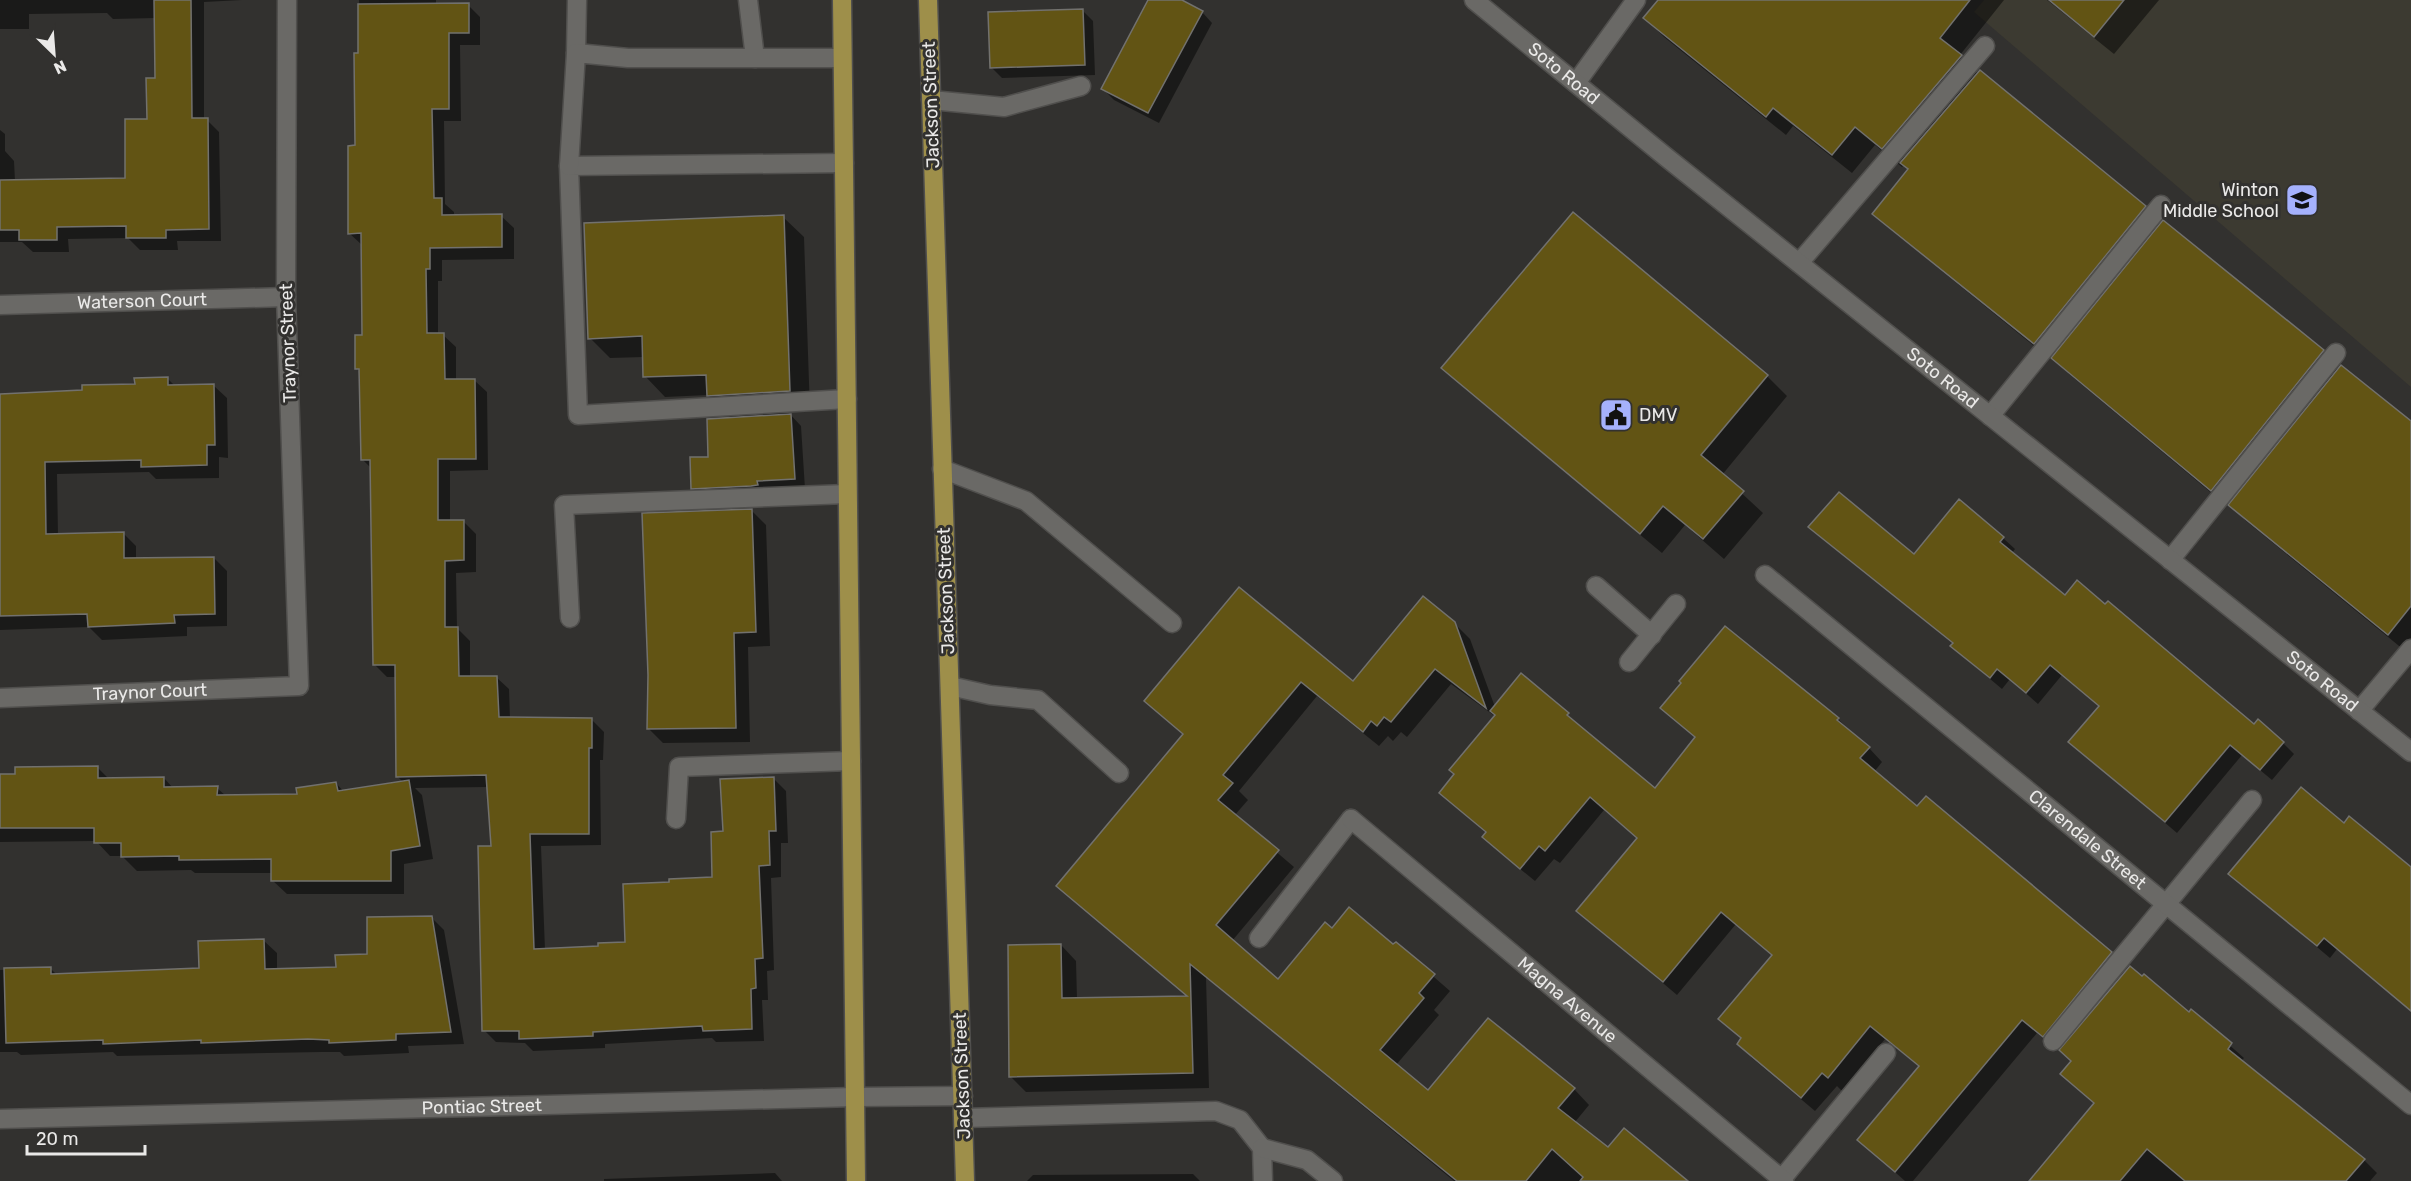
<svg xmlns="http://www.w3.org/2000/svg" width="2411" height="1181" font-family="Rubik,sans-serif">
<style>
.built{fill:#3c3a31}
.shadow{fill:#0007}
.building{fill:#625414;stroke:#72716e;stroke-width:1.5}
.lines{fill:none;stroke-linecap:round;stroke-linejoin:round}
.lane-casing{stroke:#504f4d;stroke-width:21}
.street-casing{stroke:#504f4d;stroke-width:21}
.secondary-casing{stroke:#504f4d;stroke-width:21}
.primary-casing{stroke:#504f4d;stroke-width:21}
.lane{stroke:#6a6966;stroke-width:18}
.street{stroke:#6a6966;stroke-width:18}
.secondary{stroke:#6a6966;stroke-width:18}
.primary{stroke:#9e8f4a;stroke-width:18}
.labels{text-anchor:middle;stroke-width:6;stroke-linejoin:round;paint-order:stroke}
.street-label{font-size:18px;fill:#eae9e8;stroke:#32312f}
.poi-label{font-size:18px;fill:#eae9e8;stroke:#32312f;text-anchor:end}
</style>
<rect width="100%" height="100%" fill="#32312f"/>
<path class="built" d="M1984,0H2411V387L1974,12Z"/>
<g class="shadow">
<path d="M0,0H242L204,2V120H207L219,132L221,241H177L178,250H140L128,238L68,239L69,252H33L22,242H0V130L5,134V151L14,161L15,181L127,180L149,120L157,79L156,18L113,19L107,13L29,14V29H0Z"/>
<path d="M359,0H436V5H468L480,17V45H460L461,121H444L445,204L454,212V216H501L514,228V259L442,260V281H438V335H443L456,347V380H474L487,392L488,470L450,471V521H463L476,534V572L456,573L457,628L470,641V678L496,677L509,689L510,719H591L604,732L603,760H600L601,845L541,846L545,950L600,948L626,943L671,884L714,878L724,833L774,779L786,791L788,843H781V877L771,878L774,970L767,971L768,1000H762L764,1041L716,1042L712,1038L605,1044V1048L533,1051L525,1043L496,1042L484,1030L493,847L488,787L415,788L422,795L433,859L404,864V894H287L272,880V873H195L191,870L137,871L122,856H110L96,841L0,842V776L97,767L109,779L164,778L173,788H217L226,796H299L336,783L344,792L403,782L397,776L396,677H387L374,664L372,469L362,459L360,372L357,369L364,336L362,245L349,233L360,55Z"/>
<path d="M1150,0H1179L1202,12L1212,23L1159,123L1114,100L1103,89Z"/>
<path d="M1660,0H2004L1960,55L1978,74L2145,207L2162,224L2323,352L2340,369L2411,423V641L2404,650L2246,521L2229,504L2227,506L2069,374L2052,357L2050,359L1890,229L1874,214L1909,170L1904,165L1902,167L1875,145L1852,173L1793,126L1786,135L1664,37L1645,18Z"/>
<path d="M2047,0H2159L2114,54Z"/>
<path d="M1082,10L1093,21L1095,75L1002,78L992,68Z"/>
<path d="M1573,215L1767,376L1787,396L1722,475L1763,513L1724,559L1685,525L1662,553L1464,388L1444,368Z"/>
<path d="M783,217L804,237L810,411L788,412L801,426L805,489L703,499L693,488L732,419L708,395L665,397L645,376L644,357L610,358L590,338Z"/>
<path d="M167,378L175,386H214L227,398L228,458L219,457V478L156,479L149,472L57,474L58,535L123,533L136,546V559L214,558L227,571V626L187,627V636L102,640L89,627L0,630V395L84,391L136,386Z"/>
<path d="M751,510L766,525L770,646L748,647L750,742L663,743L649,729Z"/>
<path d="M1811,527L1914,556L2003,538L2015,549L2012,553L2065,597L2254,726L2283,743L2294,754L2272,780L2242,755L2177,833L2070,742L2100,707L2062,675L2038,704L2010,679L2002,689L1964,657L1952,646L1953,644Z"/>
<path d="M1240,589L1353,683L1454,623L1470,639L1495,707L1521,675L1655,790L1696,738L1662,708L1725,628L1838,719L1869,748L1882,762L1874,772L1918,808L2111,953L2125,967L2057,1050L2037,1033L1913,1181H1905L1859,1140L1920,1067L1885,1039L1842,1091L1837,1086L1815,1111L1752,1058L1739,1044L1742,1040L1720,1019L1773,956L1736,924L1677,995L1578,911L1638,839L1604,810L1560,863L1554,859L1535,881L1498,851L1487,834L1441,793L1496,717L1451,684L1407,737L1401,732L1393,741L1388,736L1379,746L1317,696L1239,791L1248,800L1234,816L1294,867L1232,941L1278,981L1332,930L1394,946L1396,944L1450,991L1434,1010L1439,1015L1396,1065L1428,1092L1574,1089L1589,1105L1575,1122L1608,1149L1687,1181H1454L1206,977L1209,1088L1026,1092L1010,1076L1061,945L1076,961L1077,999L1188,997L1058,885L1184,735L1146,701Z"/>
<path d="M2344,825L2411,869V1011L2337,949L2330,958L2230,874Z"/>
<path d="M431,917L444,930L464,1044L408,1046L409,1053L344,1056L340,1052H322L117,1056L113,1052L21,1055L17,1052H0V970L50,968L57,975L200,970L263,940L277,953V970L337,969L368,955Z"/>
<path d="M2191,1011L2244,1058L2241,1061L2364,1160L2377,1173L2370,1181H2053L2095,1104L2062,1074Z"/>
<path d="M775,1173L782,1181H604V1179Z"/>
<path d="M1193,1174L1200,1181H1027L1033,1175Z"/>
</g>
<g class="building">
<path d="M154,0H191L192,118H208L209,229L166,230V238H126V226L57,227V240H19V230H0V180L125,178V119H147L146,78H155Z"/>
<path d="M1148,0H1182L1203,11L1148,113L1101,89Z"/>
<path d="M1658,0H1970L1940,38L1962,55L1882,149L1855,127L1832,155L1773,108L1766,117L1643,18Z"/>
<path d="M2049,0H2124L2094,37Z"/>
<path d="M469,3V33H449V109H432L434,198H442V215L502,214V247L430,248V269H426L427,333H444L445,379H475L476,459H438V520H464V560L445,561V627H458L459,676H497L499,717L592,718V748H589V834H530L534,949L598,946V943L625,942L623,884L669,882V879L712,877L711,832L723,831L720,779L774,777L776,831H769L770,865L759,866L763,958L755,959L756,988L751,989L752,1029L703,1031L702,1026L593,1032V1036L519,1039V1031H482L478,846H491L486,775L396,777L395,665H373L370,460H361L359,369H355V335H362L361,233L348,234V146L355,145L354,53H358V4Z"/>
<path d="M1083,9L1085,65L990,68L988,12Z"/>
<path d="M1980,70L2146,206L2034,344L1872,214L1908,169L1900,163Z"/>
<path d="M1573,212L1768,375L1701,455L1744,491L1703,539L1663,506L1640,534L1441,368Z"/>
<path d="M784,215L790,391L707,396L706,375L643,377L642,336L588,339L584,223Z"/>
<path d="M2163,220L2324,350L2211,491L2051,358Z"/>
<path d="M2341,365L2411,421V606L2388,635L2228,505Z"/>
<path d="M168,377V385L214,384L215,445H207V465L141,467V460L45,462L46,534L124,532V558L214,557L215,614L174,615L175,623L88,627L87,614L0,616V394L82,390V385L135,384L134,378Z"/>
<path d="M791,414L795,479L757,481L758,485L751,486L691,489L690,457H708L707,419Z"/>
<path d="M1839,492L1914,554L1959,499L2004,537L2000,542L2065,595L2077,580L2105,604L2108,601L2254,724L2258,719L2284,742L2260,770L2230,745L2165,822L2068,742L2099,706L2050,665L2026,693L1997,669L1990,678L1950,646L1953,643L1808,527Z"/>
<path d="M752,509L756,632L734,633L736,728L647,729L648,675L642,513Z"/>
<path d="M1239,587L1353,681L1423,596L1455,622L1486,708L1435,669L1391,722L1384,717L1377,726L1371,721L1363,732L1301,682L1223,775L1233,783L1218,800L1279,850L1216,925L1278,979L1325,922L1332,928L1349,907L1393,944L1396,942L1435,974L1419,993L1424,998L1380,1050L1428,1090L1488,1018L1575,1088L1558,1108L1608,1147L1624,1128L1688,1181H1580L1583,1177L1552,1149L1526,1181H1457L1190,964L1193,1073L1009,1077L1008,945L1061,944L1062,998L1187,996L1056,886L1183,734L1144,701Z"/>
<path d="M1725,626L1839,718L1837,720L1870,747L1860,758L1917,806L1926,796L2112,952L2043,1037L2022,1020L1895,1172L1857,1140L1919,1066L1870,1026L1828,1078L1822,1073L1801,1098L1737,1044L1741,1038L1718,1019L1772,955L1721,912L1663,982L1576,911L1637,838L1590,797L1545,851L1539,846L1520,869L1482,837L1486,832L1439,793L1454,774L1449,770L1495,715L1490,711L1521,673L1569,713L1567,715L1655,788L1695,737L1660,708L1681,683L1679,681Z"/>
<path d="M98,766V778L164,777V787L218,786L217,795L297,794L296,788L336,782L338,791L409,780L420,846L391,851V881H271V859L179,860V856L121,857V843H94V828H0V774H15V767Z"/>
<path d="M2301,787L2344,823L2349,816L2411,867V1011L2324,938L2317,946L2228,874Z"/>
<path d="M432,916L451,1032L396,1034V1040L329,1043V1040L308,1039L201,1043V1040L103,1044V1040L6,1043L4,968L51,967V974L199,968L198,941L264,939L265,969L336,967L335,955L367,954V917Z"/>
<path d="M2130,966L2142,976L2144,974L2189,1012L2191,1009L2232,1043L2228,1049L2365,1159L2346,1181H2185L2147,1149L2120,1181H2029L2094,1103L2060,1074L2071,1061L2059,1050Z"/>
</g>
<g class="lines">
<g class="lane-casing">
<g id="lane">
<path d="M748,0L755,58"/>
<path d="M576,53L577,0"/>
<path d="M1576,83L1636,0"/>
<path d="M931,100L1004,107L1081,86"/>
<path d="M844,163L569,166L578,415L847,399"/>
<path d="M569,166L576,53L628,58H842"/>
<path d="M1799,263L1985,46"/>
<path d="M1990,416L2161,205"/>
<path d="M942,469L1026,501L1172,623"/>
<path d="M2170,560L2336,353"/>
<path d="M1596,586L1652,635"/>
<path d="M570,618L564,505L847,494"/>
<path d="M1629,662L1676,604"/>
<path d="M950,686L990,695L1038,700L1119,773"/>
<path d="M2359,711L2411,649"/>
<path d="M676,819L679,767L851,761"/>
<path d="M1259,938L1351,819"/>
<path d="M2053,1041L2252,800"/>
<path d="M964,1118L1216,1111L1240,1120L1262,1148L1263,1181"/>
<path d="M1262,1148L1307,1160L1333,1181"/>
<path d="M1780,1181L1886,1053"/>
</g>
</g>
<g class="street-casing">
<g id="street">
<path id="s1" d="M0,305L286,297"/>
<path id="s2" d="M1765,575L2411,1105"/>
<path id="s3" d="M0,698L299,686L286,297L287,0"/>
<path id="s4" d="M1351,819L1784,1181"/>
<path id="s5" d="M0,1119L855,1097L963,1096"/>
</g>
</g>
<g class="secondary-casing">
<g id="secondary">
<path id="s6" d="M1474,0L1666,157L2411,752"/>
</g>
</g>
<g class="primary-casing">
<g id="primary">
<path d="M842,0L856,1181"/>
<path d="M928,0L965,1181"/>
</g>
</g>
<use href="#lane" class="lane"/>
<use href="#street" class="street"/>
<use href="#secondary" class="secondary"/>
<use href="#primary" class="primary"/>
</g>
<defs>
<g id="school-square" transform="scale(1.725)"><rect x="-9" y="-9" width="18" height="18" rx="4" fill="#a5b1fc" stroke="#32312f"/><path d="M0-5L7-2L0 1L-7-2ZM-4 1L0 2.5L4 1V4Q0 6-4 4Z" fill="#111"/></g>
<g id="civic-square" transform="scale(1.725)"><rect x="-9" y="-9" width="18" height="18" rx="4" fill="#a5b1fc" stroke="#32312f"/><path d="M-.6-6.5H3V-4.5H.6V-3L4-1V1h2V6H-6V1h2V-1L-.6-3ZM-1.2 2.5V6h2.4V2.5Z" fill="#111"/></g>
</defs>
<g fill-rule="evenodd">
<use href="#school-square" x="2302" y="200"/>
<use href="#civic-square" x="1616" y="415"/>
</g>
<g class="labels">
<g class="street-label">
<text dy="6" stroke="none"><textPath href="#s6" startOffset="116">Soto Road</textPath></text>
<text transform="translate(931 105) rotate(-92)" y="6">Jackson Street</text>
<text dy="6" stroke="none"><textPath href="#s1" startOffset="142">Waterson Court</textPath></text>
<text transform="translate(288 343) rotate(-92)" y="6">Traynor Street</text>
<text dy="6" stroke="none"><textPath href="#s6" startOffset="602">Soto Road</textPath></text>
<text transform="translate(946 591) rotate(-92)" y="6">Jackson Street</text>
<text dy="6" stroke="none"><textPath href="#s6" startOffset="1088">Soto Road</textPath></text>
<text dy="6" stroke="none"><textPath href="#s3" startOffset="150">Traynor Court</textPath></text>
<text dy="6" stroke="none"><textPath href="#s2" startOffset="417">Clarendale Street</textPath></text>
<text dy="6" stroke="none"><textPath href="#s4" startOffset="282">Magna Avenue</textPath></text>
<text transform="translate(962 1076) rotate(-92)" y="6">Jackson Street</text>
<text dy="6" stroke="none"><textPath href="#s5" startOffset="482">Pontiac Street</textPath></text>
</g>
<g class="poi-label">
<text x="2279" y="196">Winton<tspan x="2279" dy="21">Middle School</tspan></text>
<text x="1639" y="421" text-anchor="start">DMV</text>
</g>
</g>
<g transform="translate(54 54) rotate(155)" stroke="#32312f" stroke-width="4.5" paint-order="stroke">
<path d="M0-4.5L10 22L0 15L-10 22Z" fill="#eae9e8"/>
<text y="-9" font-size="16" font-weight="bold" text-anchor="middle" fill="#eae9e8">N</text>
</g>
<path d="M27 1145v9h118v-9" fill="none" stroke="#eae9e8" stroke-width="3"/>
<text x="36" y="1145" font-size="18" fill="#eae9e8" stroke="#32312f" stroke-width="4.5" paint-order="stroke">20 m</text>
</svg>
